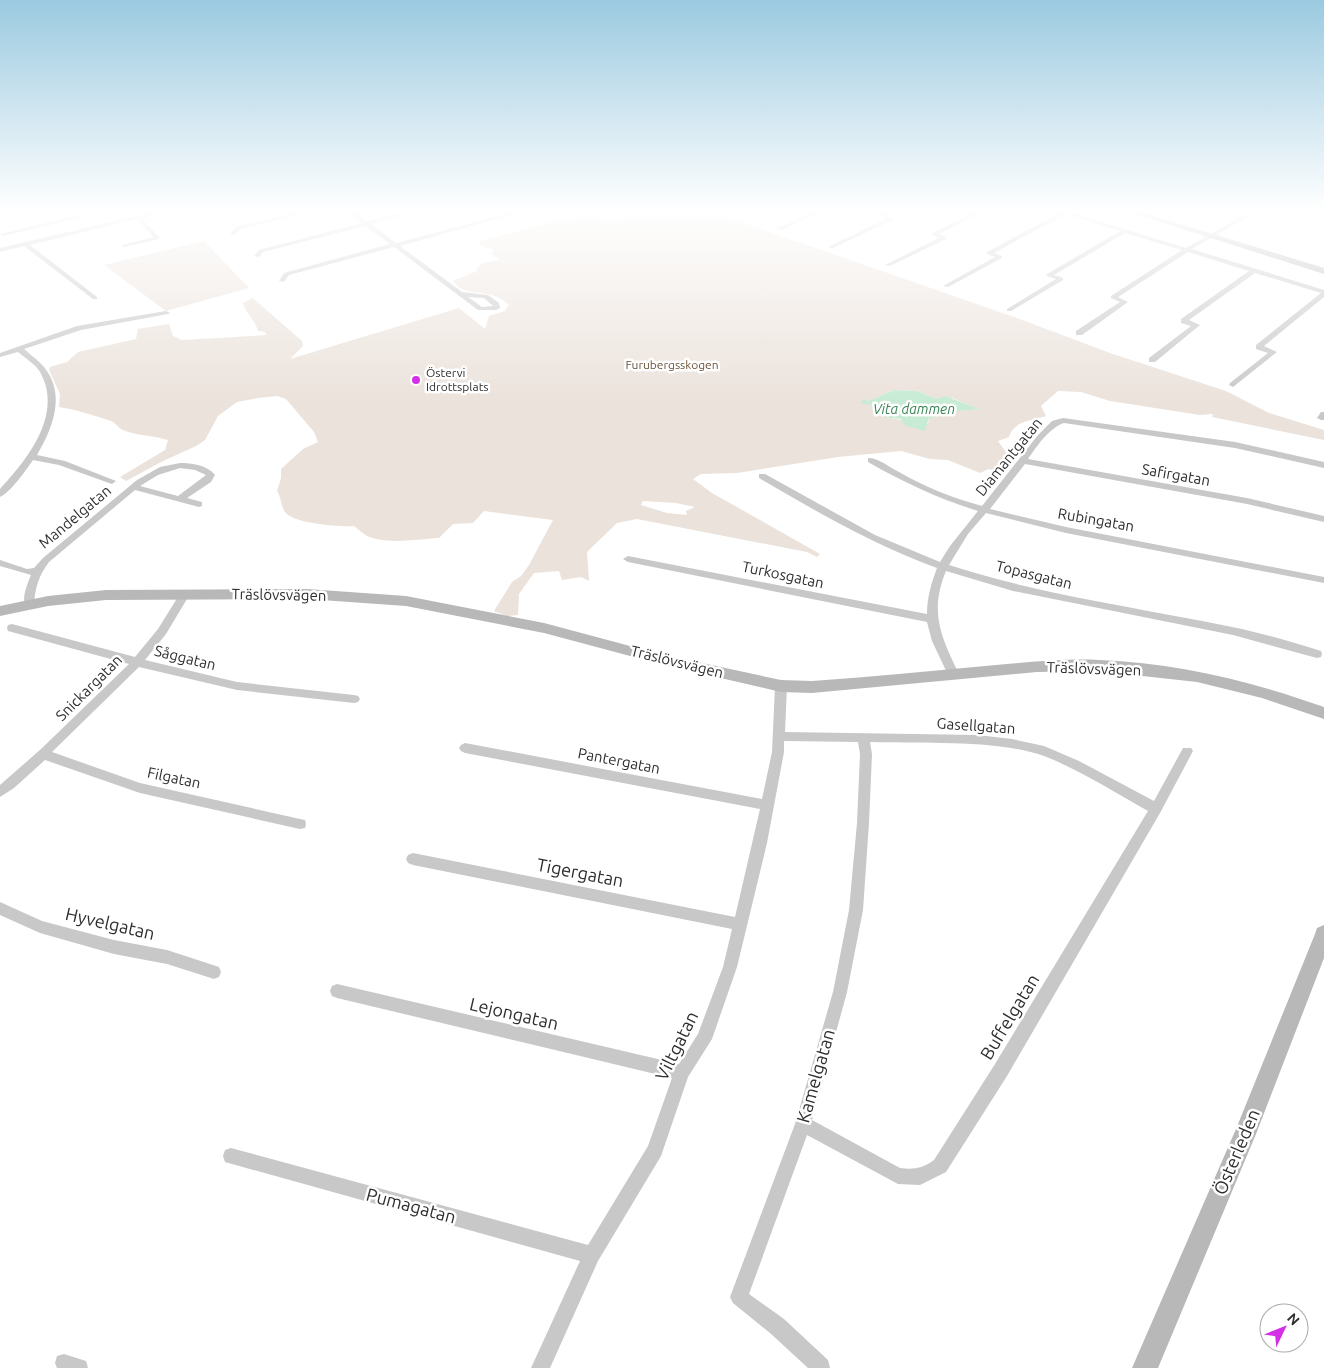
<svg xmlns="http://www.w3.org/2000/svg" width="1324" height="1368" font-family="Ubuntu,sans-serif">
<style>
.green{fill:#ebe2db;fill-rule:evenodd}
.water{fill:#c7ebd5}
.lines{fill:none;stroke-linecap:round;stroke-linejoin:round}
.street{fill:#c8c8c8;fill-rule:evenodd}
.secondary{fill:#b8b8b8;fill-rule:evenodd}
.poi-dot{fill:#d42fe6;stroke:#fff;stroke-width:2}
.labels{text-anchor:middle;stroke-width:5;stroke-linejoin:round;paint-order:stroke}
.far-park-label{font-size:12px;fill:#6a533b;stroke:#fff}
.far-poi-label{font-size:12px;fill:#2e2e2e;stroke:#fff;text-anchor:start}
.far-water-label{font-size:14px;font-style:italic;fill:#388354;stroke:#fff}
.street-label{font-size:15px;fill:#2e2e2e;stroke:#fff}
.near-street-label{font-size:18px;fill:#2e2e2e;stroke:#fff}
</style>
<rect width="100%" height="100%" fill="#fff"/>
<g class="green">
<path d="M586,212H630L603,220C612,223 627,217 635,212H712L1017,318L1110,353L1226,391L1269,413L1324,430V440L1212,417L1213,414L1200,415L1110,401L1081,392L1058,391L1041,406L1046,416C1032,421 1014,420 1009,437L998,441L1008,455L1005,473L989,469L980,473L948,460L930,459L901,451L838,457L737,473L701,474L693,479L712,493L820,554L817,557L807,552L637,519L617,523L587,552L589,581L581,577L562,580L559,571L534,573L519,594L518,615L507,616L494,611L512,582L521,576L529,565L553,520L484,511L473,523L453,524L439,538C418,539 387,545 367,536C362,533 358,529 354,526C341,527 294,524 285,512C281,506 281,497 277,491L281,478V469L303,449L318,442L314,432L286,399L277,396L258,398L237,402L218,416L205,440L196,446L161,462L126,481L120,477L165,450L168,440C153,435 137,436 123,430C118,428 116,423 111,421C94,415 77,410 59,407L60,394L49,370L50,367L67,362L78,352L136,339L138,329L169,324L173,336L182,340L267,335L265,332L258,331C254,318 246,314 243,303L253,298L302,341L303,346L290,359L459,308L485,329L489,316L505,311L509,305C489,285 466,300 453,281L477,271L476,269L483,263L500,260L492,254L494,250L479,245L480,241L567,218L582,216L580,214ZM894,390L917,391L937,399L952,398L979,409L937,413L929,418L928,424L889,418L864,399L868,401ZM643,501L676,503L695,507L686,511L687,515L667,513L641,505Z"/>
<path d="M204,241L249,288L166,311L104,265Z"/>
</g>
<path class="water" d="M894,390L917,391L937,399L945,396L980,409L949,412L946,414L937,413L936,417L929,418L925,431L904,425L901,419L889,418L872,409V405L860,403L864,399L868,401Z"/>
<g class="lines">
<g class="street">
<path d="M82,212H89L80,218L3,236L0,234L78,215Z"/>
<path d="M152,212H163L142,218L159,237V239L123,247V245L153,237L137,219L30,245L97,297V299H93L24,246L0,252V248Z"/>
<path d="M298,212H309L240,229L235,235L230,234L236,227Z"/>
<path d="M348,212H355L367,221L404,212H414L371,224L396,243L512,212H522L400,246L462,292L488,295L499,303L500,308L496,310H478L394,247L289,275L284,282L279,281L284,273L390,244L365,226L263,252L259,257L254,256L259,250L362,223ZM468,297L484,298L493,306L482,307Z"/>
<path d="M814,212H822L781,230L776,229Z"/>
<path d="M885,212H893L887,216L893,218V220L833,248L828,247L886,219L879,216Z"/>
<path d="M974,212H982L939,234L946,237V239L890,266L885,265L939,238L931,234Z"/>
<path d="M1061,212H1070L1186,248L1249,212H1256L1192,249L1324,290V297L1264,346L1277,352L1233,387L1229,385L1230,383L1268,353L1256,349V345L1321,293L1255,273L1189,320L1200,325L1155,362H1149V358L1191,326L1181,323V319L1249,271L1188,252L1118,297L1128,302L1082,335H1076V331L1120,302L1111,298V296L1182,250L1125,233L1054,275L1063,278V280L1011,311H1007V309L1056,279L1047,276V274L1120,231L1066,214L994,253L1002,256V258L948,287L943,286L995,257L987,254V252Z"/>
<path d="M166,311L170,313L168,314L81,330L24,349C32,356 41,362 47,371C65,398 52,429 37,455L65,461L116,481L112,484L109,483L59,465L33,460C26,470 11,492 0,497V489C27,460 64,414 40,372C35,364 25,358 18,352L0,357V353L77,326Z"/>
<path d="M1321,412H1324V420H1321L1317,418Z"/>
<path d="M1063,418L1235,442L1324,462V468L1235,448L1064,423C1049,428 1037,446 1028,459L1247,498L1324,516V522L1247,504L1025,464L990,509L1066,527L1324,577V583L1066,533L986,513L968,534L949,565C1041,595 1137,607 1232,627C1262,633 1292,642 1321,651L1322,654L1321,657L1317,658L1233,635L1013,591L946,571C929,612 941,637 959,674L953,678L949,677L932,641L927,622L628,562L623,559L628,556L927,614C927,598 931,584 937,568C874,545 817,512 759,478V474H765L875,535L940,562L950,546L978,511C939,499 903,482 868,462V458C878,457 890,468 899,472C925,487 953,498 982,506L1038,435L1052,421Z"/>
<path d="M180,463C192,463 207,465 215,475L211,482L187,498L202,502V506L199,507L135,490L49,562C39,575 35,588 34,604L29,608L25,607C22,596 27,585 31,575L0,566V560L27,569L34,568L43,558L137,480L160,467ZM180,468L195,470L206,475L178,496L140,486L158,475Z"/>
<path d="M185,591L190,594L166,634L145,660L237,682L354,695L358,696L360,699L358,702L354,703L237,690L139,667L52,752L140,783L300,819L305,820L306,824L305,828L300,829L140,793L45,760L14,788L0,797V785L41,749L129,664L8,631L7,628L8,625L12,624L135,657L158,629L181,592Z"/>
<path d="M781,682L787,686L785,732L978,735L1012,739L1044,746L1079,761L1154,801L1183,748H1191L1193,751L1160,813L1007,1076L946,1172L920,1185L898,1184L807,1135L749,1294L784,1319L828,1360L830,1368H808L770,1333L733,1303L730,1297L795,1124L833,992L849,910L857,823L860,754L858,742L784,741V752L767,843L737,967L712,1039L688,1077L661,1156L598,1261L550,1368H531L580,1261L225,1162L223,1156L225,1150L231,1148L588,1245L648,1146L672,1078L337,998L332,996L330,991L332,986L337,984L679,1064L698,1034L723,967L732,929L413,865L408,863L406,859L408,855L413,853L735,917L760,809L465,753L461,751L459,748L461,745L465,743L762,799L772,752L775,686ZM870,742C921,744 997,739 1044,756C1080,770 1114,792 1148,811L995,1064L934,1160C923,1168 914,1170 900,1168L812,1120L847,992L863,910L869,823L872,754Z"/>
<path d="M0,902L42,921L114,940L167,950L219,967L221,972L219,977L214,979L167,964L114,954L40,933L0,915Z"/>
<path d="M64,1354L86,1361L88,1368H57L55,1363L57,1356Z"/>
</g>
<g class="secondary">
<path d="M1129,212H1141L1324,268V274Z"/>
<path d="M307,589L406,596L544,623L660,654L781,680L812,681C870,677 928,671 985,666C1023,663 1061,658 1099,660C1176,663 1251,681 1324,707V719L1262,698L1197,682L1097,671L1037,672L812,693L781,692L660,664L544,633L406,606L307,599L106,600L48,606L0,616V606L48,596L106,590Z"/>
<path d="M1324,925V958L1256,1134L1158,1368H1132L1236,1129L1315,934L1317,928Z"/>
</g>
</g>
<linearGradient id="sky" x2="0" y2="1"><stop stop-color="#9bcae0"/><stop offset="0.52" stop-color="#fff"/><stop offset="1" stop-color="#fff" stop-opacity="0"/></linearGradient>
<rect width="1324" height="404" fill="url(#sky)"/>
<circle class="poi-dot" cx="416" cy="380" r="5"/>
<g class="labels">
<g class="far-park-label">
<text x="672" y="369">Furubergsskogen</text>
</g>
<g class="far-poi-label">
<text x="426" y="377">Östervi<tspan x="426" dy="14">Idrottsplats</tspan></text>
</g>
<g class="far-water-label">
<text x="914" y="414">Vita dammen</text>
</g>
<g class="street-label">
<text transform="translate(1009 457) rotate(-51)" y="5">Diamantgatan</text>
<text transform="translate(1176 475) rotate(10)" y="5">Safirgatan</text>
<text transform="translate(75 517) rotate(-40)" y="5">Mandelgatan</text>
<text transform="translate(1096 520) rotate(10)" y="5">Rubingatan</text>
<text transform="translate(783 575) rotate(12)" y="5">Turkosgatan</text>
<text transform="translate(1034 575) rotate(14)" y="5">Topasgatan</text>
<text transform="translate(279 595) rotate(1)" y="5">Träslövsvägen</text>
<text transform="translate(185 658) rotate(14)" y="5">Såggatan</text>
<text transform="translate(677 662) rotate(14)" y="5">Träslövsvägen</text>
<text transform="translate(1094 669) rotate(2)" y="5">Träslövsvägen</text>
<text transform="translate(89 688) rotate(-45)" y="5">Snickargatan</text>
<text transform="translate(976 726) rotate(4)" y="5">Gasellgatan</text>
<text transform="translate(619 761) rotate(11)" y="5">Pantergatan</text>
<text transform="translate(174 778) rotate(12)" y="5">Filgatan</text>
</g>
<g class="near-street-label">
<text transform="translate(580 873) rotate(11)" y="6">Tigergatan</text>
<text transform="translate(110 924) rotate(13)" y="6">Hyvelgatan</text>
<text transform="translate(514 1014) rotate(13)" y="6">Lejongatan</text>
<text transform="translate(1010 1017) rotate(-59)" y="6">Buffelgatan</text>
<text transform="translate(677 1046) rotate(-64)" y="6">Viltgatan</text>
<text transform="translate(816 1076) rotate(-74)" y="6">Kamelgatan</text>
<text transform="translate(1237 1152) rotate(-67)" y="6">Österleden</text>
<text transform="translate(411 1206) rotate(15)" y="6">Pumagatan</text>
</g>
</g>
<g transform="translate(1284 1328) rotate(47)"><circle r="24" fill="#ffffff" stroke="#ababab"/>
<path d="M0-4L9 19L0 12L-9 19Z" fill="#d42fe6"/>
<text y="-8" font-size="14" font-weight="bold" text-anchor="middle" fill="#2e2e2e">N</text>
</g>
</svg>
